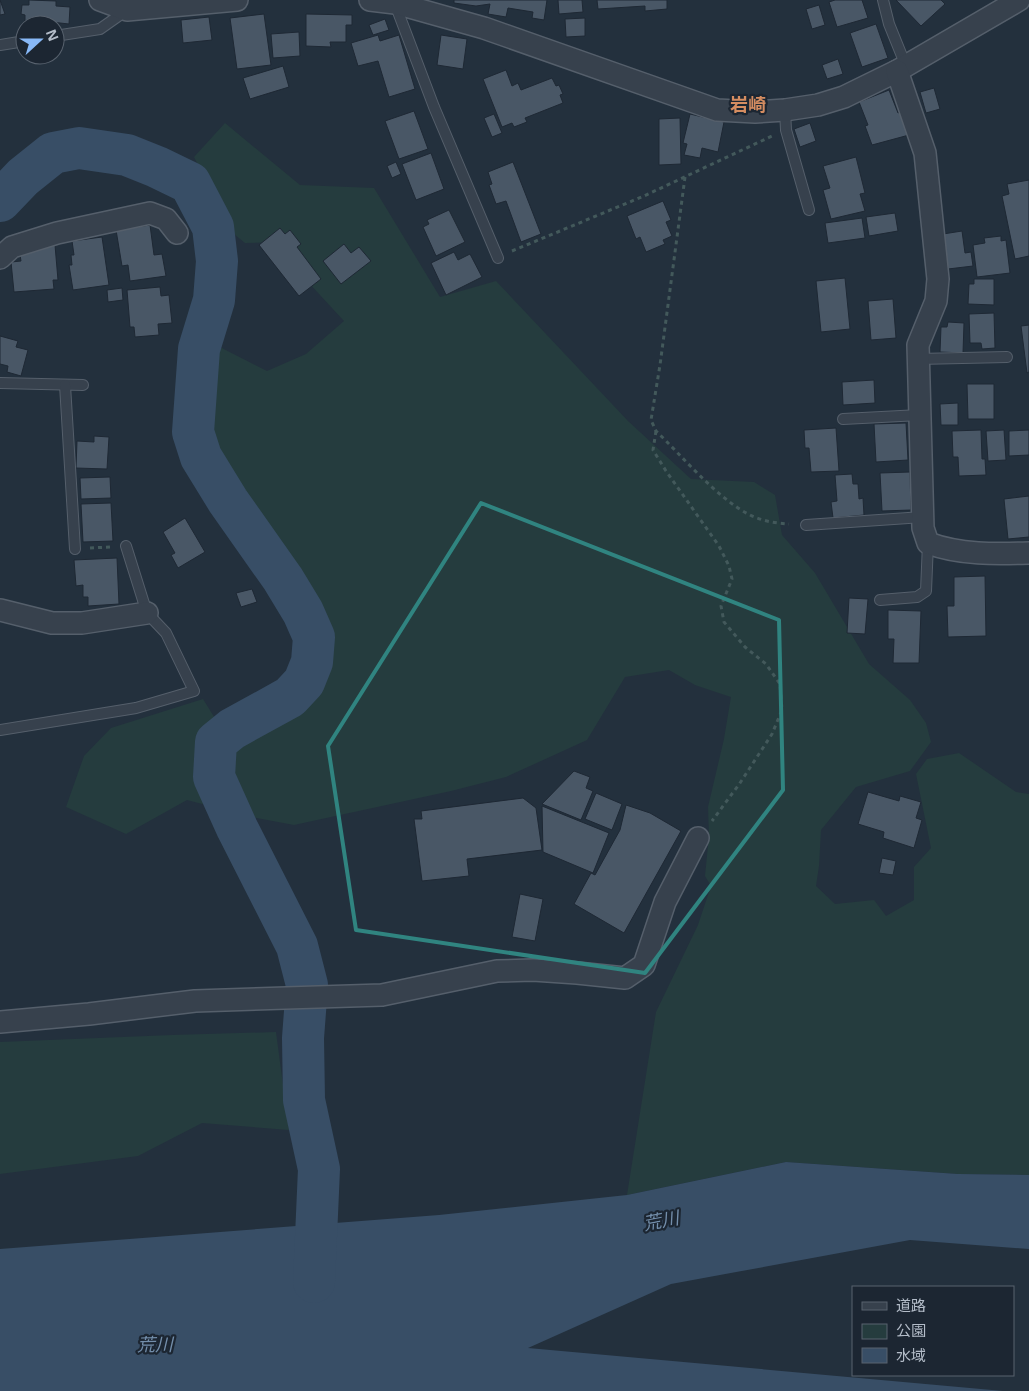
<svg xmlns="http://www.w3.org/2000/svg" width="1029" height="1391" font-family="'Noto Sans','Noto Sans JP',sans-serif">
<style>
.green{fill:#253c3e}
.water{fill:#384e66}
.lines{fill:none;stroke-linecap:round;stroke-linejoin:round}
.river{stroke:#384e66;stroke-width:42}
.building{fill:#495766;stroke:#1e2834}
.lane-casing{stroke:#555f6b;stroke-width:12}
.street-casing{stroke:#555f6b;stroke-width:24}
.path{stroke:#43595b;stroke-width:3;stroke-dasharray:4 4;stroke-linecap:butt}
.lane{stroke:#37414d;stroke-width:10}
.street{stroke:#37414d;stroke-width:21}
.marked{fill:none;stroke:#308480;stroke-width:4;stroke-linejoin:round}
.labels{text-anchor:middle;stroke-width:4.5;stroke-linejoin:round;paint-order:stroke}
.neighbourhood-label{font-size:18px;font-weight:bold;fill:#d58d61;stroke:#1c2632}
.water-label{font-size:18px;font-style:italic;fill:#738eab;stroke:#1c2632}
</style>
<rect width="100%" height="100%" fill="#23303d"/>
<g class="green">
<path d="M225,123L300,185L374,188L440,297L496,281L628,421L691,479L754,482L775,495L782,535L815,573L869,664L910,700L926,723L931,742L910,771L856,787L821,830L819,866L816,886L835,904L874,900L886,916L914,900V867L931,848L916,774L927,759L959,753L1016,792L1029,794V1175L958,1174L786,1162L627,1195L656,1012L698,925L711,886L705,876L709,836L708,807L724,739L731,697L695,685L669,670L625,677L587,740L506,777L451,791L294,825L252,817L187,800L126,834L66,807L84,756L111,728L203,699L221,728L269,720L304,695L318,678L322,649L312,618L314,598L207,455L200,426L199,399L210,342L267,371L306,354L344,321L308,282L284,242L245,243L234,234L194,157Z"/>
<path d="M276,1032L289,1130L202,1123L138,1156L0,1174V1042L172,1035Z"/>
</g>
<path class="water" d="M786,1162L958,1174L1029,1175V1249L910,1240L671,1284L528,1348L1003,1391H0V1249L439,1215L627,1195Z"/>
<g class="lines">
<path class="river" d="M0,201L23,177L53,153L79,148L127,155L157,167L190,183L213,227L217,261L214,300L199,349L193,432L201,457L228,501L283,579L303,612L314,637L312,662L304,682L290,697L232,729L216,742L214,777L237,828L297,946L307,985L303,1038L304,1100L319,1169L314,1282"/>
</g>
<g class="building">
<path d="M0,0L5,14L0,15Z"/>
<path d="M29,0L56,1V6L70,7L69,24L51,22V25L25,24V15L21,14L22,5H29Z"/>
<path d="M454,0H547L544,20L532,18L533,12L508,8L506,17L488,14L490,4L476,6L454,3Z"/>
<path d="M558,0H582L583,12L559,14Z"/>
<path d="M597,0H667V9L645,11V6L598,9Z"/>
<path d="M835,0H862L868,18L837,27L829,2Z"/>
<path d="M896,0H941L945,4L921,26Z"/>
<path d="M819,5L825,25L812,29L806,9Z"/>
<path d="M264,14L271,65L237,69L230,18Z"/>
<path d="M306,14L352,15V25H346V42H330L331,47L306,46Z"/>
<path d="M209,17L212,40L183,43L181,20Z"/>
<path d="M585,18V36L566,37L565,19Z"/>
<path d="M385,19L389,30L373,35L369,25Z"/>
<path d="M876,24L888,58L862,67L850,33Z"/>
<path d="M299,32L300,56L273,58L271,34Z"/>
<path d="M378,35L380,41L399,35L415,89L389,97L378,61L358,66L351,43Z"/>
<path d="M441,35L467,39L463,69L437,65Z"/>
<path d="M838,59L843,74L827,79L822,65Z"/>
<path d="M283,66L289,87L250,99L243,78Z"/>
<path d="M506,70L512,86L518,83L521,90L552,78L556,86L559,85L563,94L560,95L563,103L525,118L527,122L514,127L512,123L502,127L483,79Z"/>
<path d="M934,88L940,109L926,113L920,92Z"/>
<path d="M889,90L898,113L900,112L909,135L872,145L865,126L868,125L859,102Z"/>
<path d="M414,111L428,149L399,159L385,121Z"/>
<path d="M494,114L502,133L492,137L484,118Z"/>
<path d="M690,114L724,122L718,152L702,148L700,158L684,155L687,144L683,143Z"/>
<path d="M680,118L681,164L659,165V119Z"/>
<path d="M810,123L816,141L800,147L794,129Z"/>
<path d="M431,153L444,189L416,200L402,164Z"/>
<path d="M856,157L865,193L860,194L865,211L831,219L823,190L830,188L823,166Z"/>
<path d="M396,162L401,174L392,178L387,166Z"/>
<path d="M513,162L541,234L521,242L506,201L496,204L489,185L492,184L488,172Z"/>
<path d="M1029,180V256L1015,259L1002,196L1009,194L1007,184Z"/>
<path d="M663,201L671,220L666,222L672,236L663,240L665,244L646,252L640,237L636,239L627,216Z"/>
<path d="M449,210L465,242L436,256L423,227L429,224L427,220Z"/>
<path d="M895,213L898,231L869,236L866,217Z"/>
<path d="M862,218L865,238L828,243L825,223Z"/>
<path d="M150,225L154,255L162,254L166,276L130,281L128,265L122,266L116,230Z"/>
<path d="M280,228L285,234L290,230L301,244L297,247L321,279L299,296L259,245Z"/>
<path d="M962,231L965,253L971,252L973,266L948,269L943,234Z"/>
<path d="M1001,236V241L1006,240L1010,273L977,277L973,245L985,243L984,238Z"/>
<path d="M102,237L109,285L73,290L69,265H72L71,255H74L72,241Z"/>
<path d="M344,244L351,253L359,247L371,261L341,284L323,261Z"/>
<path d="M55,245L58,280H53L54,289L14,292L11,262L21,261L20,255Z"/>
<path d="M454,252L458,260L470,254L482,277L446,295L431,263Z"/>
<path d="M845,278L850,329L821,332L816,281Z"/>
<path d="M974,279H994V305L968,304L969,284H974Z"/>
<path d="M160,287L161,296L169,295L172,323L158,324L159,335L135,337L134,327H130L127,290Z"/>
<path d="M122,288L123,300L108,302L107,290Z"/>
<path d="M893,299L896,338L871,340L868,301Z"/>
<path d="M994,313L995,348L982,349L981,343H970L969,314Z"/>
<path d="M948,322L964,323L963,353L940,352L941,327H947Z"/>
<path d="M1029,325V372L1027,373L1021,326Z"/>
<path d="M0,336L18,341L16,347L28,350L21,376L7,372L8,366L0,364Z"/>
<path d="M874,380L875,403L843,405L842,382Z"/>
<path d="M967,384H994V419H968Z"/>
<path d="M958,403V425H941L940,404Z"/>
<path d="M906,423L908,460L876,462L874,424Z"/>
<path d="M836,428L839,471L811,472L809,448H805L804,430Z"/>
<path d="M981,430L982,459H985L986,475L959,476L958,457H953L952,431Z"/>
<path d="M1004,430L1006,460L988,461L986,431Z"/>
<path d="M1029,430V455L1009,456V431Z"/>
<path d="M94,436L109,437L107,469L76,468L77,441L94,442Z"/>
<path d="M910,472L911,510L882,511L880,473Z"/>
<path d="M852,474L853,484H858L859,499L863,498L864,515L833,518L831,502L837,501L835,475Z"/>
<path d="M110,477L111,498L81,499L80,478Z"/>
<path d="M1029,496V537L1008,539L1004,499Z"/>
<path d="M111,503L113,541L83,542L81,504Z"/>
<path d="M185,518L205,552L178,568L171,555L175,553L163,532Z"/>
<path d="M117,558L119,604L88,606V597H83V585L76,586L74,560Z"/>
<path d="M985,576L986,636L948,637L947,606H954V577Z"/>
<path d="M252,589L257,602L241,607L236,593Z"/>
<path d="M849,598L868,599L865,634L847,633Z"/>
<path d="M888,610L921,611L919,663H893L894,639H888Z"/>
<path d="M574,771L590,777L586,788L593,791L581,820L542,804Z"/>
<path d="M868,792L899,801L900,796L921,802L916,818L922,820L914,848L883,838L884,832L858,824Z"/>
<path d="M596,793L622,804L612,830L585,819Z"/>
<path d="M523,798L536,808L542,850L467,859L469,876L422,881L414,819H422L421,811Z"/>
<path d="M626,805L650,813L681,831L624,933L574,904L591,873L595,875L620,830Z"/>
<path d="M542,806L609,833L593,873L543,852Z"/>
<path d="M882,858L896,861L893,875L879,873Z"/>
<path d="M520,894L543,899L535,941L512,937Z"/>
</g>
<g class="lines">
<g class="lane-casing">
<g id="lane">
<path d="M883,0L889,24L906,66"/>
<path d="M395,4L434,107L498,258"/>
<path d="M55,36L100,29L127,10"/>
<path d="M0,45L25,41"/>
<path d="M785,110L786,130L809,210"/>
<path d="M918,359L1007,357"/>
<path d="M0,383L83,385"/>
<path d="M65,385L75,549"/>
<path d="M843,419L920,415"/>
<path d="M806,525L923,517"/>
<path d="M880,600L917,597L926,591L928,543"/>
<path d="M0,730L136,708L194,691L166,633L147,613L126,546"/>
</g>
</g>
<g class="street-casing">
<g id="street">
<path d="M100,0L127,10L237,0"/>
<path d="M370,0L395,3L484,28L717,110L755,112L785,110L818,105L844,97L897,71L1019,0"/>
<path d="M897,71L925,153L938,279L936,301L918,345L923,528L928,543C960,555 996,554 1029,553"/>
<path d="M0,258L12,247L57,233L150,213L166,219L177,233"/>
<path d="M0,610L52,623H82L147,613"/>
<path d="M0,1022L89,1014L195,1001L382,995L497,971L533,970L577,973L625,978L644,965L665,902L698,838"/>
</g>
</g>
<g class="path">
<path d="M685,177L660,365L651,420L656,431C682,456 716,497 748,514C761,521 775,523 789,524"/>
<path d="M512,251L644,196L772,136"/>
<path d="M656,431L653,450L666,471L719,546L729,566L732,579L721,606L724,622L745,647L766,664L780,684L782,710L772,734L740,783L712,821"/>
<path d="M90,548L111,547"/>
</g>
<use href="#lane" class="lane"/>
<use href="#street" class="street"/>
</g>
<path class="marked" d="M481,503L779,620L783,790L645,973L356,930L328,746Z"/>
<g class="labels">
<g class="neighbourhood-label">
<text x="748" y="111">岩崎</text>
</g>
<g class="water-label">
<text transform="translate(661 1221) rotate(-11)" y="6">荒川</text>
<text transform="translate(155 1345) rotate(-1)" y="6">荒川</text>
</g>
</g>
<rect x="852" y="1286" width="162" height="90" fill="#1c2632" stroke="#58626e"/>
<rect x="862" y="1302" width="25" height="8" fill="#37414d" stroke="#58626e"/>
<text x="896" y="1311" font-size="15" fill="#b3bcc8">道路</text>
<rect x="862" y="1324" width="25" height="15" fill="#253c3e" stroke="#58626e"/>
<text x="896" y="1336" font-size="15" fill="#b3bcc8">公園</text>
<rect x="862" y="1348" width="25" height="15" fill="#384e66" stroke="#58626e"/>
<text x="896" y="1361" font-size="15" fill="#b3bcc8">水域</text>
<g transform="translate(40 40) rotate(69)"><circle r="24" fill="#1c2632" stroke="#58626e"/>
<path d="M0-4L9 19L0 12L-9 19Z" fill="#88b9f8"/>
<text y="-8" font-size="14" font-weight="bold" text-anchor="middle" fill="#b3bcc8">N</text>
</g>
</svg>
